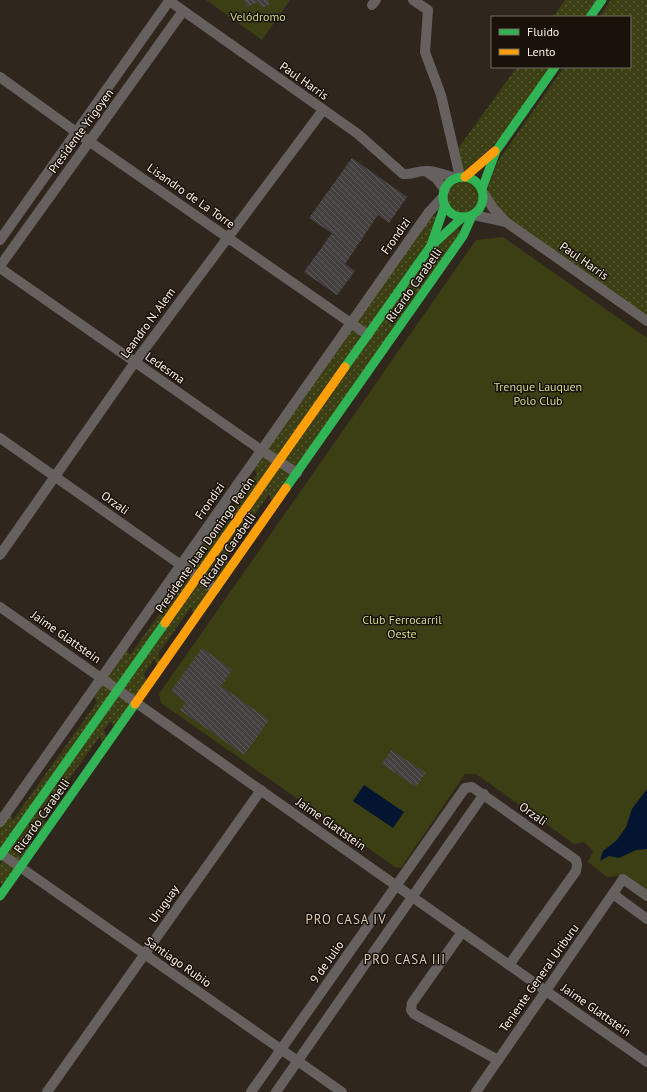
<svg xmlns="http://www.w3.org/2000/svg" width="647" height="1092" font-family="'PT Sans',sans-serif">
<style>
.grass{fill:url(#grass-dots)}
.park{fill:#3c3f14}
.water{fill:#041531}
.building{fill:url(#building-back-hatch)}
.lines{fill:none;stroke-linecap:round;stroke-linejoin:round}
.street{stroke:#66615f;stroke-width:10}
.fast{stroke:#30b455;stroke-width:9}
.slow{stroke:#ff9f0a;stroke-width:9}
.labels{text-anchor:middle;stroke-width:3;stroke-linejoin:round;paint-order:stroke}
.park-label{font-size:12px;fill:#d0da8c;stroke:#18120b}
.street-label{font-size:12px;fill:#fcf2e8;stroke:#18120b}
.neighbourhood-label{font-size:13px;letter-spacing:1px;fill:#dfccb7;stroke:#18120b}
</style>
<defs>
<pattern id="grass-dots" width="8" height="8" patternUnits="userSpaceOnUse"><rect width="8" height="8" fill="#3c3f14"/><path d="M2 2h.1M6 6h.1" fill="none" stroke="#595b36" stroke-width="1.8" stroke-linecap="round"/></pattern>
<pattern id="building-back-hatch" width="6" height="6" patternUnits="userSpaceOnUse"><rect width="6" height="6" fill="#454040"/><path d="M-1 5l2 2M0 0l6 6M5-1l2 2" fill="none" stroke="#615c5c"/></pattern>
</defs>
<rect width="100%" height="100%" fill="#2f271e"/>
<g class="grass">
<path d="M565,0H596L585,17H553Z"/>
<path d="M611,0H647V317L506,219L487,190L498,161L564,67H630V17H599Z"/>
<path d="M517,67H550L499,140L462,173L457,150Z"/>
<circle cx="463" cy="197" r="16"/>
<path d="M431,214L436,217L426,246L0,850V826L10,813L13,820L97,702L93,695L126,647L130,655L178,588L173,579L209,530L212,538L257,474L253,466Z"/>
<path d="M458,228L462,233L272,504L269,494L226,556L229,565L194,615L191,607L158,654L161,662L158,667L154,659L144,674L147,682L114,729L111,721L104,730L107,738L103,744L100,736L42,817L46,825L40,834L36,826L27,838L32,846L3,887L0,882V864L433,250Z"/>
</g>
<g class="park">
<path d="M206,0H290L262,40Z"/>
<path d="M503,237L647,338V890L626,875L607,877L588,862L593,851L584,842L574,844L476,774H465L401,868L395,867L161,703L159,694L476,240Z"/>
</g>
<g class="water">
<path d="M364,785L404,812L393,828L353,801Z"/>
<path d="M647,789V849L636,850L619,858L609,856L600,861L603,851L617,840L626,827L632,809Z"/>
</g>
<g class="building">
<path d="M244,0H268L270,4L262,8L259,2L247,7Z"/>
<path d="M352,158L407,197L389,223L378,215L345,264L355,271L337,295L304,272L332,233L309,218Z"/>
<path d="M202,648L232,670L221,686L269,720L244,755L180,710L186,702L171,691Z"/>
<path d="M391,750L426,773L416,787L382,764Z"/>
</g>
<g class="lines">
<g class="street">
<path d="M168,0L358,134L403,174C411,175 417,171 425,171C435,170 446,175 455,178"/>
<path d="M413,0L428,10L425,52L441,95L460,177"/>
<path d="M372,5L376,0"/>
<path d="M0,77L90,142L368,335"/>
<path d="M427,172L436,178L445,190"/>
<path d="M484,194L493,208L506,222L647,321"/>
<path d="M474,215L506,222"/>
<path d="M0,240L169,1"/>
<path d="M0,266L183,11"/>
<path d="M0,268L261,450L297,473"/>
<path d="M0,438L215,589"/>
<path d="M0,555L135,362L323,110"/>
<path d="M0,607L647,1062"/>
<path d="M0,822L429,212L443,197"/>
<path d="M0,853L342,1092"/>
<path d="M613,894L647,919"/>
<path d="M462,932L412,1003L411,1010L414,1014L498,1060"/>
<path d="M47,1092L261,790"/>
<path d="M251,1092L465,788L472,787L576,860L577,865L576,871L509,965"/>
<path d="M276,1092L484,794"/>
<path d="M476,1092L623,879L647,896"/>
</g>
<g class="fast">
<path d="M590,17L602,0"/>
<circle cx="463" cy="197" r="20"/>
<path d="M482,189L496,151L555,67"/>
<path d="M431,245L445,205"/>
<path d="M345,367L430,247L463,217"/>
<path d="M286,488L463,236L472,216"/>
<path d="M0,856L165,623"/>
<path d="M0,896L135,704"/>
</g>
<g class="slow">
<path d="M465,177L495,151"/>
<path d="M165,623L345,367"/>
<path d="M135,704L286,488"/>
</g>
</g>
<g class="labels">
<g class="park-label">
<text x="258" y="21">Velódromo</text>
<text x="538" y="391">Trenque Lauquen<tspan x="538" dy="14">Polo Club</tspan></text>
<text x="402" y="624">Club Ferrocarril<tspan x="402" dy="14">Oeste</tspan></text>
</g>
<g class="street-label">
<text transform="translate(304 81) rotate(35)" y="4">Paul Harris</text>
<text transform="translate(81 131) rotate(-54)" y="4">Presidente Yrigoyen</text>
<text transform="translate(191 196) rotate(35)" y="4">Lisandro de La Torre</text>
<text transform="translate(396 236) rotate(-55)" y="4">Frondizi</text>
<text transform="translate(584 261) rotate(35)" y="4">Paul Harris</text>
<text transform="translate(414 285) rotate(-55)" y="4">Ricardo Carabelli</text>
<text transform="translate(148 323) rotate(-54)" y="4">Leandro N. Alem</text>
<text transform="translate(165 368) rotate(35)" y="4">Ledesma</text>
<text transform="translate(210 501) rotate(-55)" y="4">Frondizi</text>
<text transform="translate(115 503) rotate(35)" y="4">Orzali</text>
<text transform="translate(205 545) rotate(-55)" y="4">Presidente Juan Domingo Perón</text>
<text transform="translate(228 550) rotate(-55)" y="4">Ricardo Carabelli</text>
<text transform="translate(66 637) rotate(35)" y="4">Jaime Glattstein</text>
<text transform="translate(533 814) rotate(35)" y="4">Orzali</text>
<text transform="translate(42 816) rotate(-55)" y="4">Ricardo Carabelli</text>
<text transform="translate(331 824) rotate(35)" y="4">Jaime Glattstein</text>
<text transform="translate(164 904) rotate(-55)" y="4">Uruguay</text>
<text transform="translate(178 962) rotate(35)" y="4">Santiago Rubio</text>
<text transform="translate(327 962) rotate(-55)" y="4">9 de Julio</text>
<text transform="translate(539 978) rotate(-55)" y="4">Teniente General Uriburu</text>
<text transform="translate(596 1010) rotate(35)" y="4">Jaime Glattstein</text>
</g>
<g class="neighbourhood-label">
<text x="346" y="924">PRO CASA IV</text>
<text x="405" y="964">PRO CASA III</text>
</g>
</g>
<rect x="491" y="16" width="140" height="52" fill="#18120b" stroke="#736c63"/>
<rect x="499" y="29" width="20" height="6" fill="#30b455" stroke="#736c63"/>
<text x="527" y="36" font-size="12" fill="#fcf2e8">Fluido</text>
<rect x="499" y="49" width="20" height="6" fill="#ff9f0a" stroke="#736c63"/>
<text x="527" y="56" font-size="12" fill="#fcf2e8">Lento</text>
</svg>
